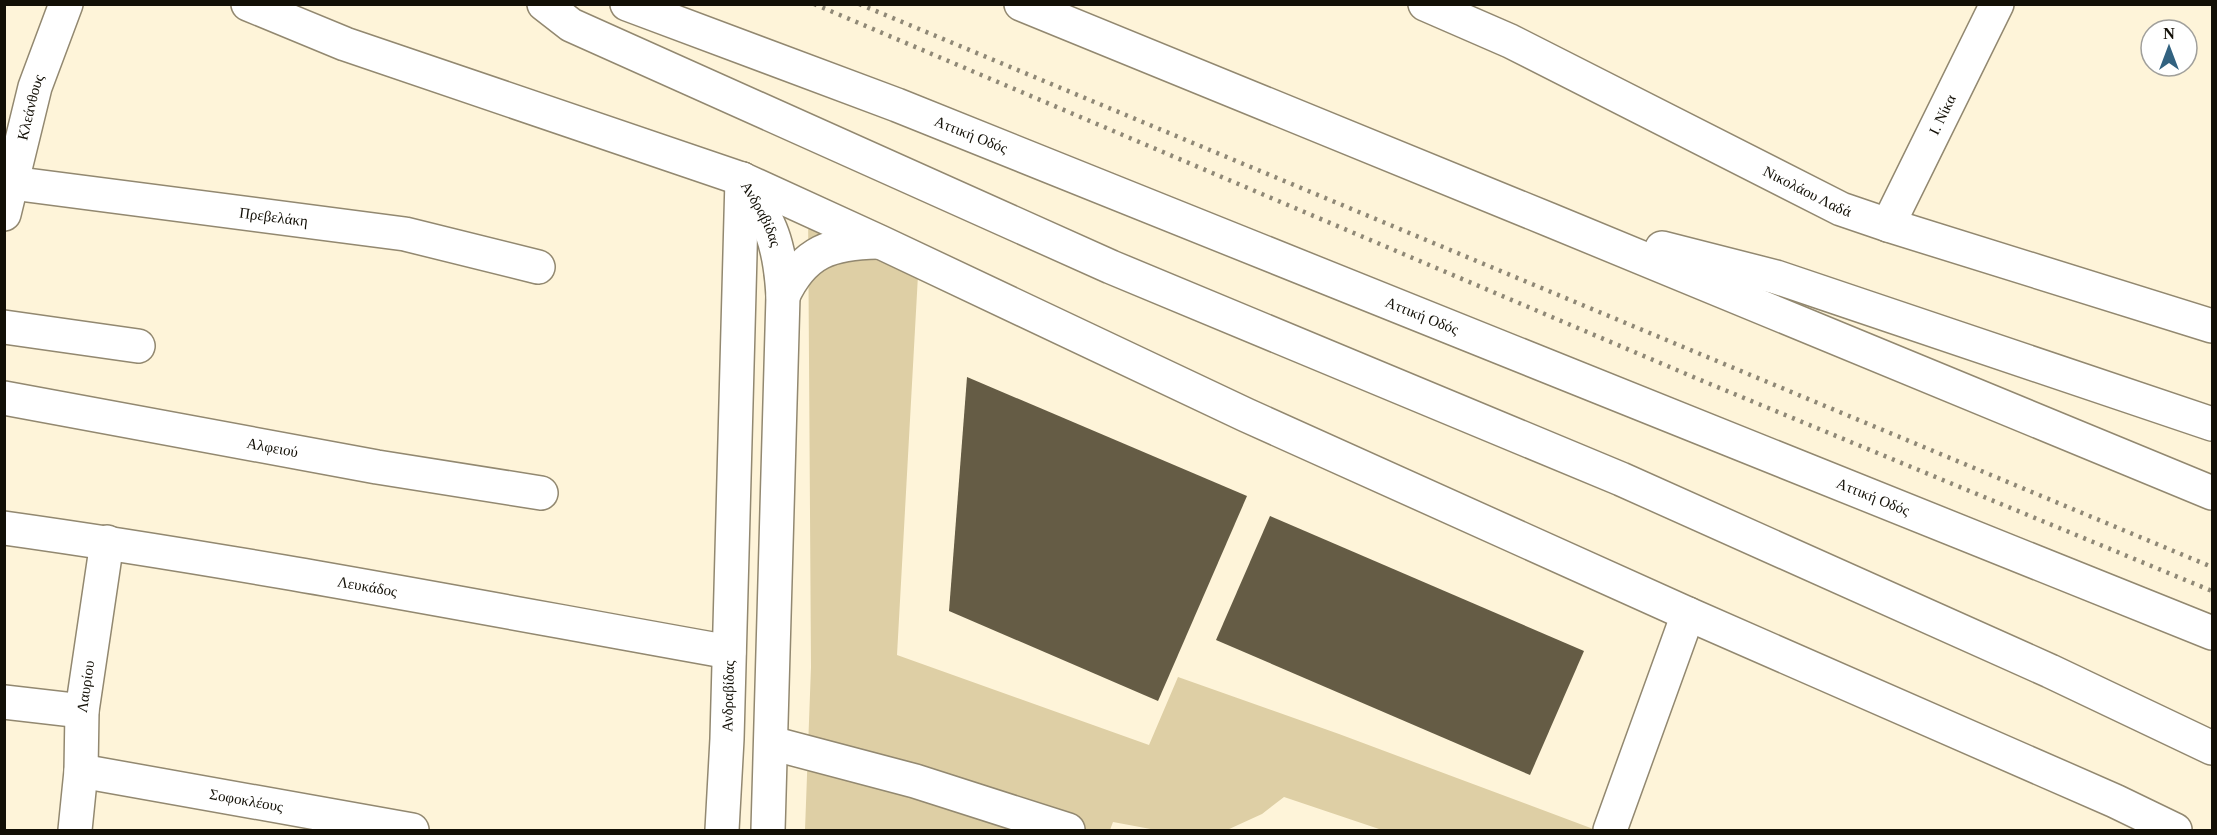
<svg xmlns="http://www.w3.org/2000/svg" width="2217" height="835" font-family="'Times New Roman',serif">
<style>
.green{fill:#decfa5}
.building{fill:#655c45}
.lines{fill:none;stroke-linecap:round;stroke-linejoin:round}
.minor-casing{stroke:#928870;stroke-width:36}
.highway-casing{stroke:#928870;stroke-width:36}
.minor{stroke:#fff;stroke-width:33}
.highway{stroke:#fff;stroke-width:33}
.rail{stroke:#8f8876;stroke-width:4.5;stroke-dasharray:3 6;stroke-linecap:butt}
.labels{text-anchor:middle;stroke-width:6;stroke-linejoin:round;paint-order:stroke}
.street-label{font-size:15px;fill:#120f06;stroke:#fff}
</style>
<rect width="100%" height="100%" fill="#fef4d9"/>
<path class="green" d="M808,205L919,257L897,655L1149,745L1178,677L1339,734L1596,830H1382L1284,797L1262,814L1227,830H1156L1113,822L1110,830H805L811,667Z"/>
<g class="building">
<path d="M967,377L1247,496L1158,701L949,611Z"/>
<path d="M1270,516L1584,651L1530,775L1216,640Z"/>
</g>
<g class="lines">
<g class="minor-casing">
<g id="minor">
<path d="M248,4L345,44L742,179L880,242L1246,415L1688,614L2115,801L2175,830"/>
<path id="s1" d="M1425,4L1510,41L1841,209L1888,225L2212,326"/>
<path id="s2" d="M742,179C771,223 780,243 783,296L768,830"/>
<path id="s3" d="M4,182L405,234L538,267"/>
<path id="s4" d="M4,214L35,87L66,4"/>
<path id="s5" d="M1888,225L1997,4"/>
<path d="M783,296C804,251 831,243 878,242"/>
<path d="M4,327L138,346"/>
<path id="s6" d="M4,398L377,467L541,493"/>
<path id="s7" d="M4,528C247,562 488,609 729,652"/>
<path d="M4,702L82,711"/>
<path d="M771,743L915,781L1068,830"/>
<path id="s8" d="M81,771L412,830"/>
<path id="s9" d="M75,830L81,771L82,711L107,542"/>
<path id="s10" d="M722,830L727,739L742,179"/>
<path d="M1610,830L1688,614"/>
</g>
</g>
<g class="highway-casing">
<g id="highway">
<path d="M544,4L571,25L1111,267L1621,479L2050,671L2212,748"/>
<path id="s11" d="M627,4L897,105L2212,633"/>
<path d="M1021,4L1550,220L2212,493"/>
<path d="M1662,248L1776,277L2212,424"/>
</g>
</g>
<use href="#minor" class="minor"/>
<use href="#highway" class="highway"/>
<g class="rail">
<path d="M814,4L1698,379L2212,591"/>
<path d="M859,4L2212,567"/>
</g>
</g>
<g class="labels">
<g class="street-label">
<text dy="5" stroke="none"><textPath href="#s4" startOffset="110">Κλεάνθους</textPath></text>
<text dy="5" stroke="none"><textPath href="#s5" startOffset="123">Ι. Νίκα</textPath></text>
<text dy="5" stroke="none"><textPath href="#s11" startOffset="368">Αττική Οδός</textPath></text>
<text dy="5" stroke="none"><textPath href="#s1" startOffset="426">Νικολάου Λαδά</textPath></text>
<text dy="5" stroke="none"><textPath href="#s3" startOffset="272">Πρεβελάκη</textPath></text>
<text dy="5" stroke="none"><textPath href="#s2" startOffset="40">Ανδραβίδας</textPath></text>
<text dy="5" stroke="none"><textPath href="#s11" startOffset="854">Αττική Οδός</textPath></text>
<text dy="5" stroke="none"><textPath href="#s6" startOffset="273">Αλφειού</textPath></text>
<text dy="5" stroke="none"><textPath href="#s11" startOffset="1340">Αττική Οδός</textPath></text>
<text dy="5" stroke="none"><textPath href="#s7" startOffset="368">Λευκάδος</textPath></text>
<text dy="5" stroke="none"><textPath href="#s9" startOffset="144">Λαυρίου</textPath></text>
<text dy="5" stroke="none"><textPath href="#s10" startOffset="134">Ανδραβίδας</textPath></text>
<text dy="5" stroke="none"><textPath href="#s8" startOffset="168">Σοφοκλέους</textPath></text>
</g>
</g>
<rect width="2217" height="835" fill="none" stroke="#120f06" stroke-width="12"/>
<g transform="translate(2169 48)"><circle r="28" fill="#ffffff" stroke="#a09f9b" stroke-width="1.5"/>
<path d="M0-4.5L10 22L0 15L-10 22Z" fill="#326280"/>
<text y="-9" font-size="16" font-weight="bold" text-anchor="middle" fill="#120f06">N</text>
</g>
</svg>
